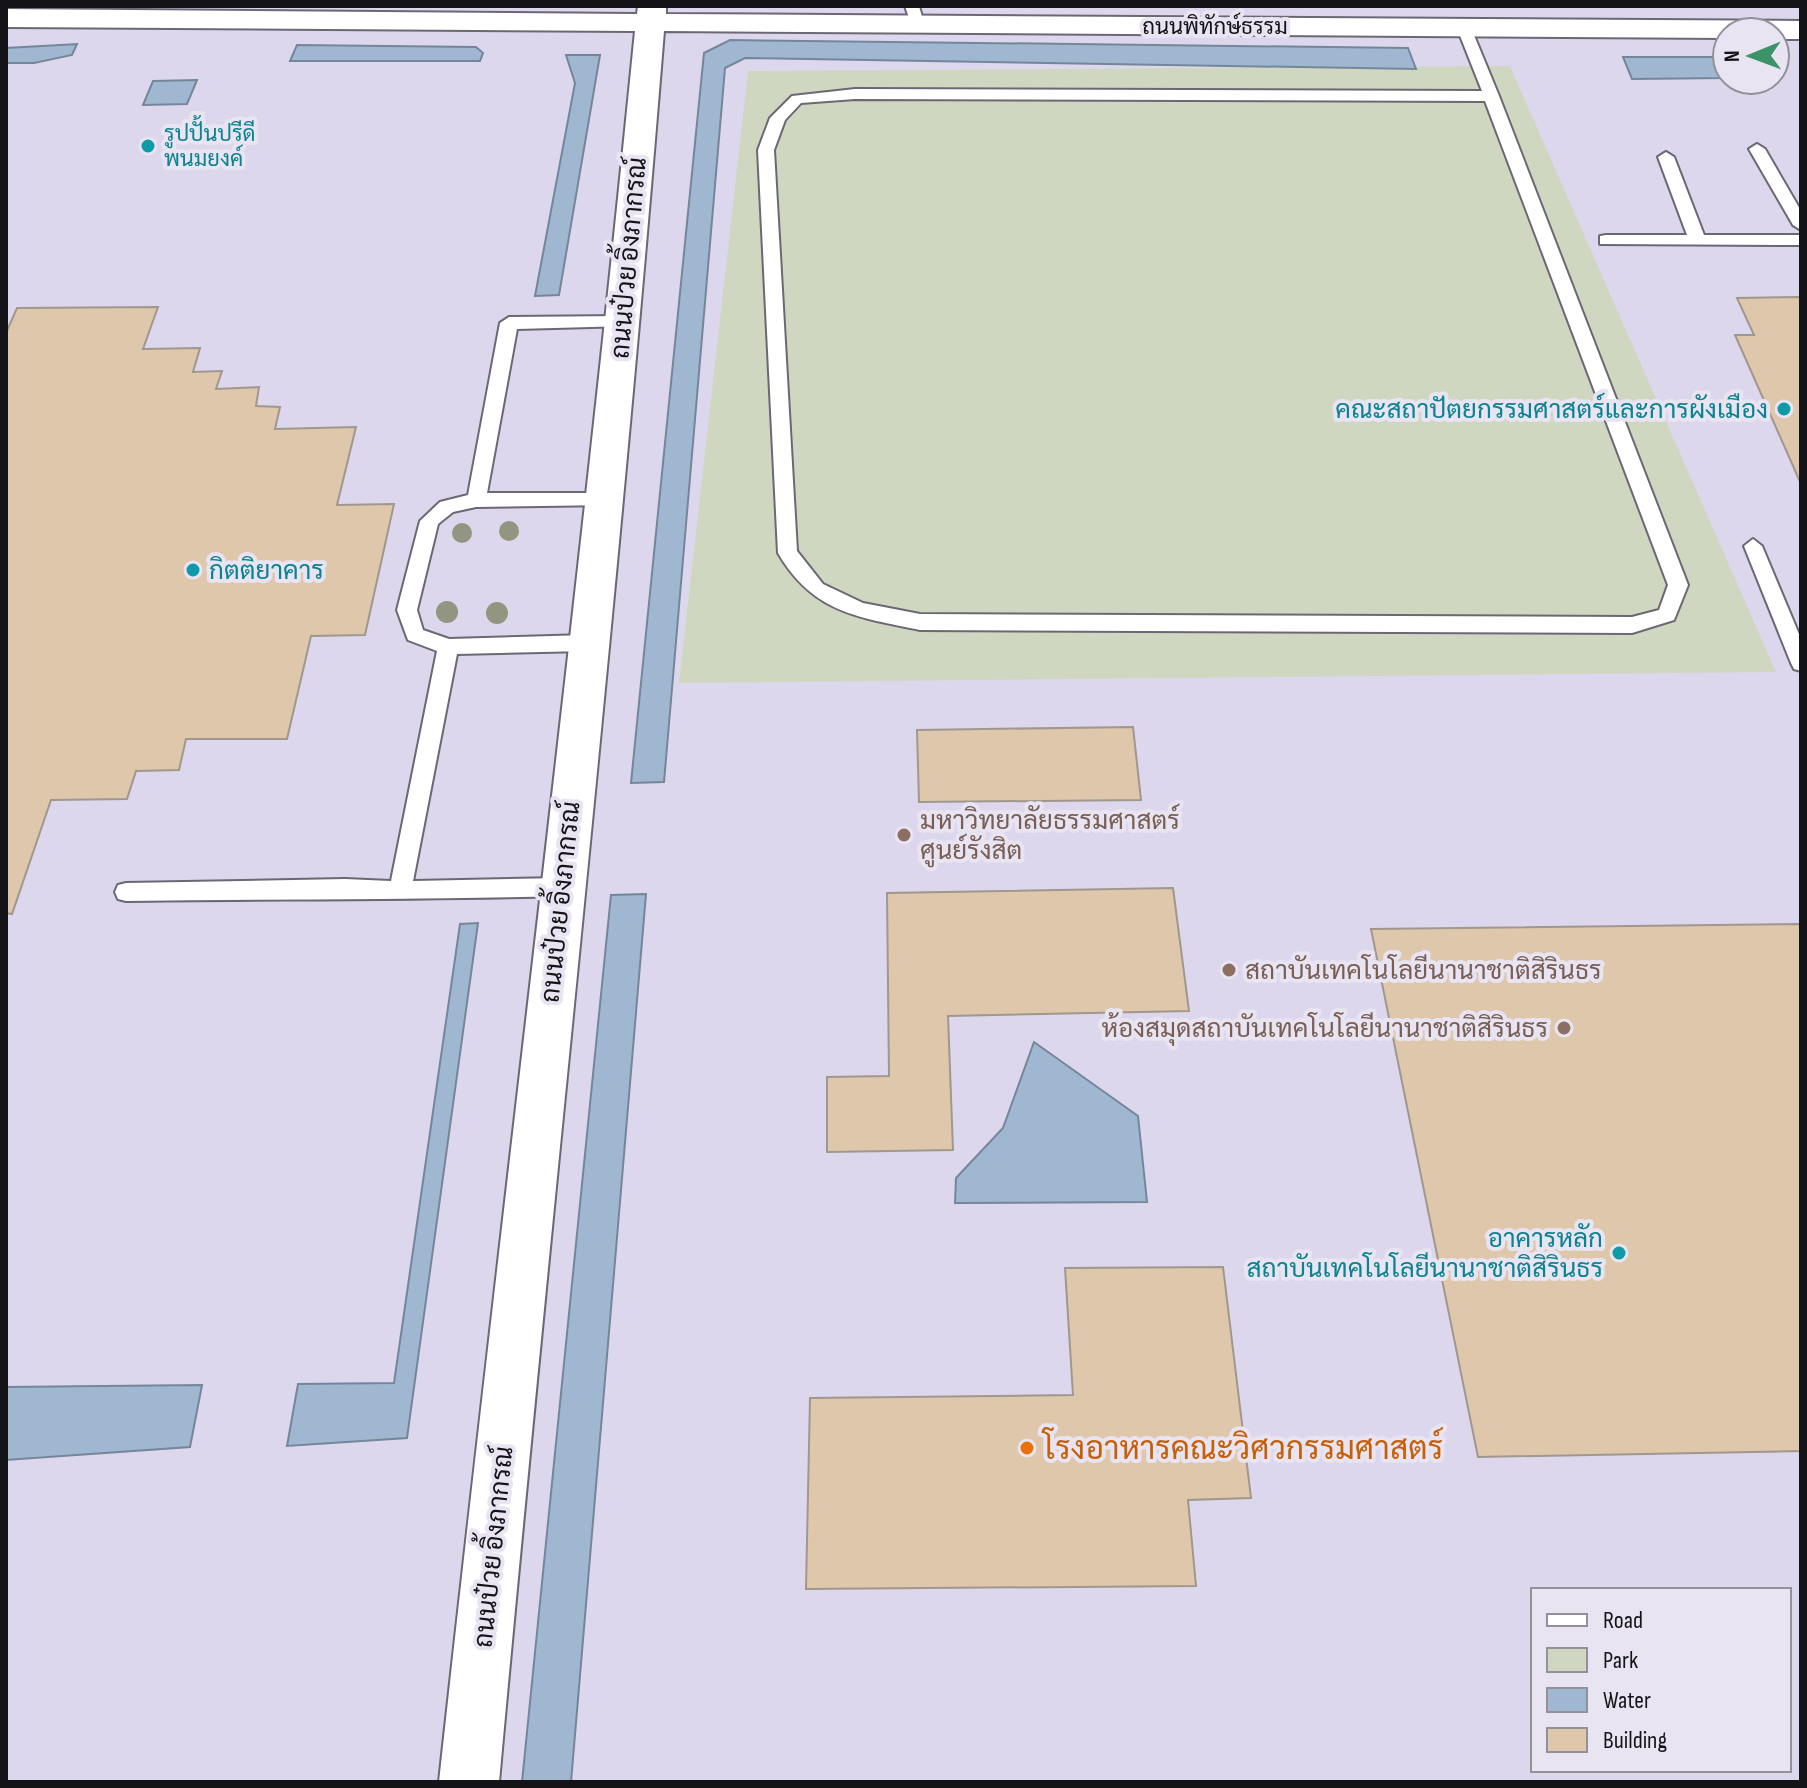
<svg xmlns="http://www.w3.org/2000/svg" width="1807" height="1788" font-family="'Sofia Sans Condensed',Sarabun,sans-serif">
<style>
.built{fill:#dcd7ec;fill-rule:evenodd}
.green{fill:#d0d7c1}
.water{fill:#a0b7d2;stroke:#76869a;stroke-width:2}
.building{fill:#dfc7ac;stroke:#a0978d;stroke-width:2}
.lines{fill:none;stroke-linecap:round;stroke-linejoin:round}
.service-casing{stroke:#6b6874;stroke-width:4}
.minor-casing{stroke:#6b6874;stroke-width:4}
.service{fill:#fff;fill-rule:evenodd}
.minor{fill:#fff;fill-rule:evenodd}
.tree{fill:#929680}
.culture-dot{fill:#0f9aa8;stroke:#e8e4f2;stroke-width:3}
.education-dot{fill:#8d6e63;stroke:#e8e4f2;stroke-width:3}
.food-dot{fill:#e8710a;stroke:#e8e4f2;stroke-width:3}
.labels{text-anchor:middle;stroke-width:8;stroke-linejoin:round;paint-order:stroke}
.far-street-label{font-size:22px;fill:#141317;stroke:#e8e4f2}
.far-culture-label{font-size:22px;fill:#0d838f;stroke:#e8e4f2;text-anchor:start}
.street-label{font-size:26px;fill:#141317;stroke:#e8e4f2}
.culture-label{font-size:26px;fill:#0d838f;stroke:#e8e4f2;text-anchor:end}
.education-label{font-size:26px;fill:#785e54;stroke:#e8e4f2;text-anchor:start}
.near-food-label{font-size:32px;fill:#c56008;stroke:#e8e4f2;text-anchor:start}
</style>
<rect width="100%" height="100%" fill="#e8e4f2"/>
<path class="built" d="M6,6H1801V1782H6ZM1727,32H1775V80H1727ZM1533,1590H1789V1770H1533Z"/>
<path class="green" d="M1510,66L1776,672L679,683L748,71Z"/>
<g class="water">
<path d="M730,40L1408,48L1416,69L745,58L725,68L664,782L631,783L704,53Z"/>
<path d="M77,44L72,55L34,63H6V48Z"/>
<path d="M297,45L476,47L483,53L480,61H290Z"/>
<path d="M566,55H600L559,295L535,296L575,83Z"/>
<path d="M1623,57H1727V78L1632,79Z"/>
<path d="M197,80L187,104L143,105L153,81Z"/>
<path d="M646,894L571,1782H522L611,895Z"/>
<path d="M478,923L407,1438L287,1446L298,1384L394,1383L460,924Z"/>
<path d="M1034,1042L1138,1116L1147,1202L955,1203L956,1178L1003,1128Z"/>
<path d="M202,1385L190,1447L6,1460V1387Z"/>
</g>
<g class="building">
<path d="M1801,297V484L1735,335H1754L1737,298Z"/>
<path d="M158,307L143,349L200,348L193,372L222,371L216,389L259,387L256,406L280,407L275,429L356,427L337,505L394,504L365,635L311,636L287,739H186L179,770L136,771L127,799L51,800L12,914L6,913V333L17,308Z"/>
<path d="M1133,727L1141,800L919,802L917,730Z"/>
<path d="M1173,888L1189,1011L948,1016L953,1150L827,1152V1077L889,1076L887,893Z"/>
<path d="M1801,924V1451L1478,1457L1371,929Z"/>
<path d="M1223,1267L1251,1498L1188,1500L1196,1586L806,1589L810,1398L1073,1395L1065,1268Z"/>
</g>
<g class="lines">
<g class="service-casing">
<g id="service">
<path d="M905,6H919L924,24L922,27H912Z"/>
<path d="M1464,24L1471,28L1499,96L1688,585L1674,620L1632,633L920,630C858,617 813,613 778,553L758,150L770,118L792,96L855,89L1482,91L1457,28ZM855,99L1485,101L1668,585L1659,610L1632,617L920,614L863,603L823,584L797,551L774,150L785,120L801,103Z"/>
<path d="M1757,144L1765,149L1801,211V230L1793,225L1749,149Z"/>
<path d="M1666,152L1674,157L1704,235H1801V245L1600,244V236L1606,235H1687L1658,157Z"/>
<path d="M623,316L629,318L632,322L629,326L517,329L487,493H604L613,500L611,505L476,507L453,512L438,524L417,610L423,630L449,639L587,635L594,638L597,643L594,648L587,651L457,654L413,881L561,878L569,880L572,887L569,894L561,896C416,900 271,899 126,901L118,899L115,892L118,885L126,883L345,879L391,881L437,651L408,640L397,610L420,521L440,502L468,495L500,323L509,317Z"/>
<path d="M1753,539L1762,546L1801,639V671L1794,669L1791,663L1744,546Z"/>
</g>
</g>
<g class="minor-casing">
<path id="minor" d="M638,6H666V14L1801,21V39H1775V32H1727V38L664,31C617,615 552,1198 499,1782H439C503,1198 577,615 635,31L6,27V9L637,14Z"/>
</g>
<use href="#service" class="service"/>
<use href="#minor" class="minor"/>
</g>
<g class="tree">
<circle cx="509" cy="531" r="10"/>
<circle cx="462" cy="533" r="10"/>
<circle cx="447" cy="612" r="11"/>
<circle cx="497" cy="613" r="11"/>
</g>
<g class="culture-dot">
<circle cx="148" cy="146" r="8"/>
<circle cx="1784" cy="409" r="8"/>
<circle cx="193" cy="570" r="8"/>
<circle cx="1619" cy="1253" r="8"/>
</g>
<g class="education-dot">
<circle cx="904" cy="835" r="8"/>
<circle cx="1229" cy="970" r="8"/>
<circle cx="1564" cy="1028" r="8"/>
</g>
<circle class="food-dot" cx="1027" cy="1448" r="8"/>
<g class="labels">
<g class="far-street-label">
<text x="1215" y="34">ถนนพิทักษ์ธรรม</text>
</g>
<g class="far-culture-label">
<text x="164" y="141">รูปปั้นปรีดี<tspan x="164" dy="25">พนมยงค์</tspan></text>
</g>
<g class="street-label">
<text transform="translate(628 258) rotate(-85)" y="9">ถนนป๋วย อิ้งภากรณ์</text>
<text transform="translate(560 902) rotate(-84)" y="9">ถนนป๋วย อิ้งภากรณ์</text>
<text transform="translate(493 1547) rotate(-84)" y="9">ถนนป๋วย อิ้งภากรณ์</text>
</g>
<g class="culture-label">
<text x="1768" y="418">คณะสถาปัตยกรรมศาสตร์และการผังเมือง</text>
<text x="209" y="579" text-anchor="start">กิตติยาคาร</text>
<text x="1603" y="1247">อาคารหลัก<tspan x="1603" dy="30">สถาบันเทคโนโลยีนานาชาติสิรินธร</tspan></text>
</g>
<g class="education-label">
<text x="920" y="829">มหาวิทยาลัยธรรมศาสตร์<tspan x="920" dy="30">ศูนย์รังสิต</tspan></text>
<text x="1245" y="979">สถาบันเทคโนโลยีนานาชาติสิรินธร</text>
<text x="1548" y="1037" text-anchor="end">ห้องสมุดสถาบันเทคโนโลยีนานาชาติสิรินธร</text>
</g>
<g class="near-food-label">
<text x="1043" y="1459">โรงอาหารคณะวิศวกรรมศาสตร์</text>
</g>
</g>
<rect width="1807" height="1788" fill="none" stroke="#141317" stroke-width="16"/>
<rect x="1531" y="1588" width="260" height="184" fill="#e8e4f2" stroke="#93909a" stroke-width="2"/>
<rect x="1547" y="1614" width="40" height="12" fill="#ffffff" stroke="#93909a" stroke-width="2"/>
<text x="1603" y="1628" font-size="24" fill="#141317">Road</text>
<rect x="1547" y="1648" width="40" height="24" fill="#d0d7c1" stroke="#93909a" stroke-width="2"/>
<text x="1603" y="1668" font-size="24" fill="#141317">Park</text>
<rect x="1547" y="1688" width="40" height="24" fill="#a0b7d2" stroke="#93909a" stroke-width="2"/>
<text x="1603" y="1708" font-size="24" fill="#141317">Water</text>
<rect x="1547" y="1728" width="40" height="24" fill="#dfc7ac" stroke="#93909a" stroke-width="2"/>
<text x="1603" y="1748" font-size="24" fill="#141317">Building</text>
<g transform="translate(1751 56) rotate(269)"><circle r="38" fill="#e8e4f2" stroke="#93909a" stroke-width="2"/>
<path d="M0-6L14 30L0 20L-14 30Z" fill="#3d9368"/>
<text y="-12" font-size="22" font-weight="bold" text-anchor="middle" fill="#141317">N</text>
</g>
</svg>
